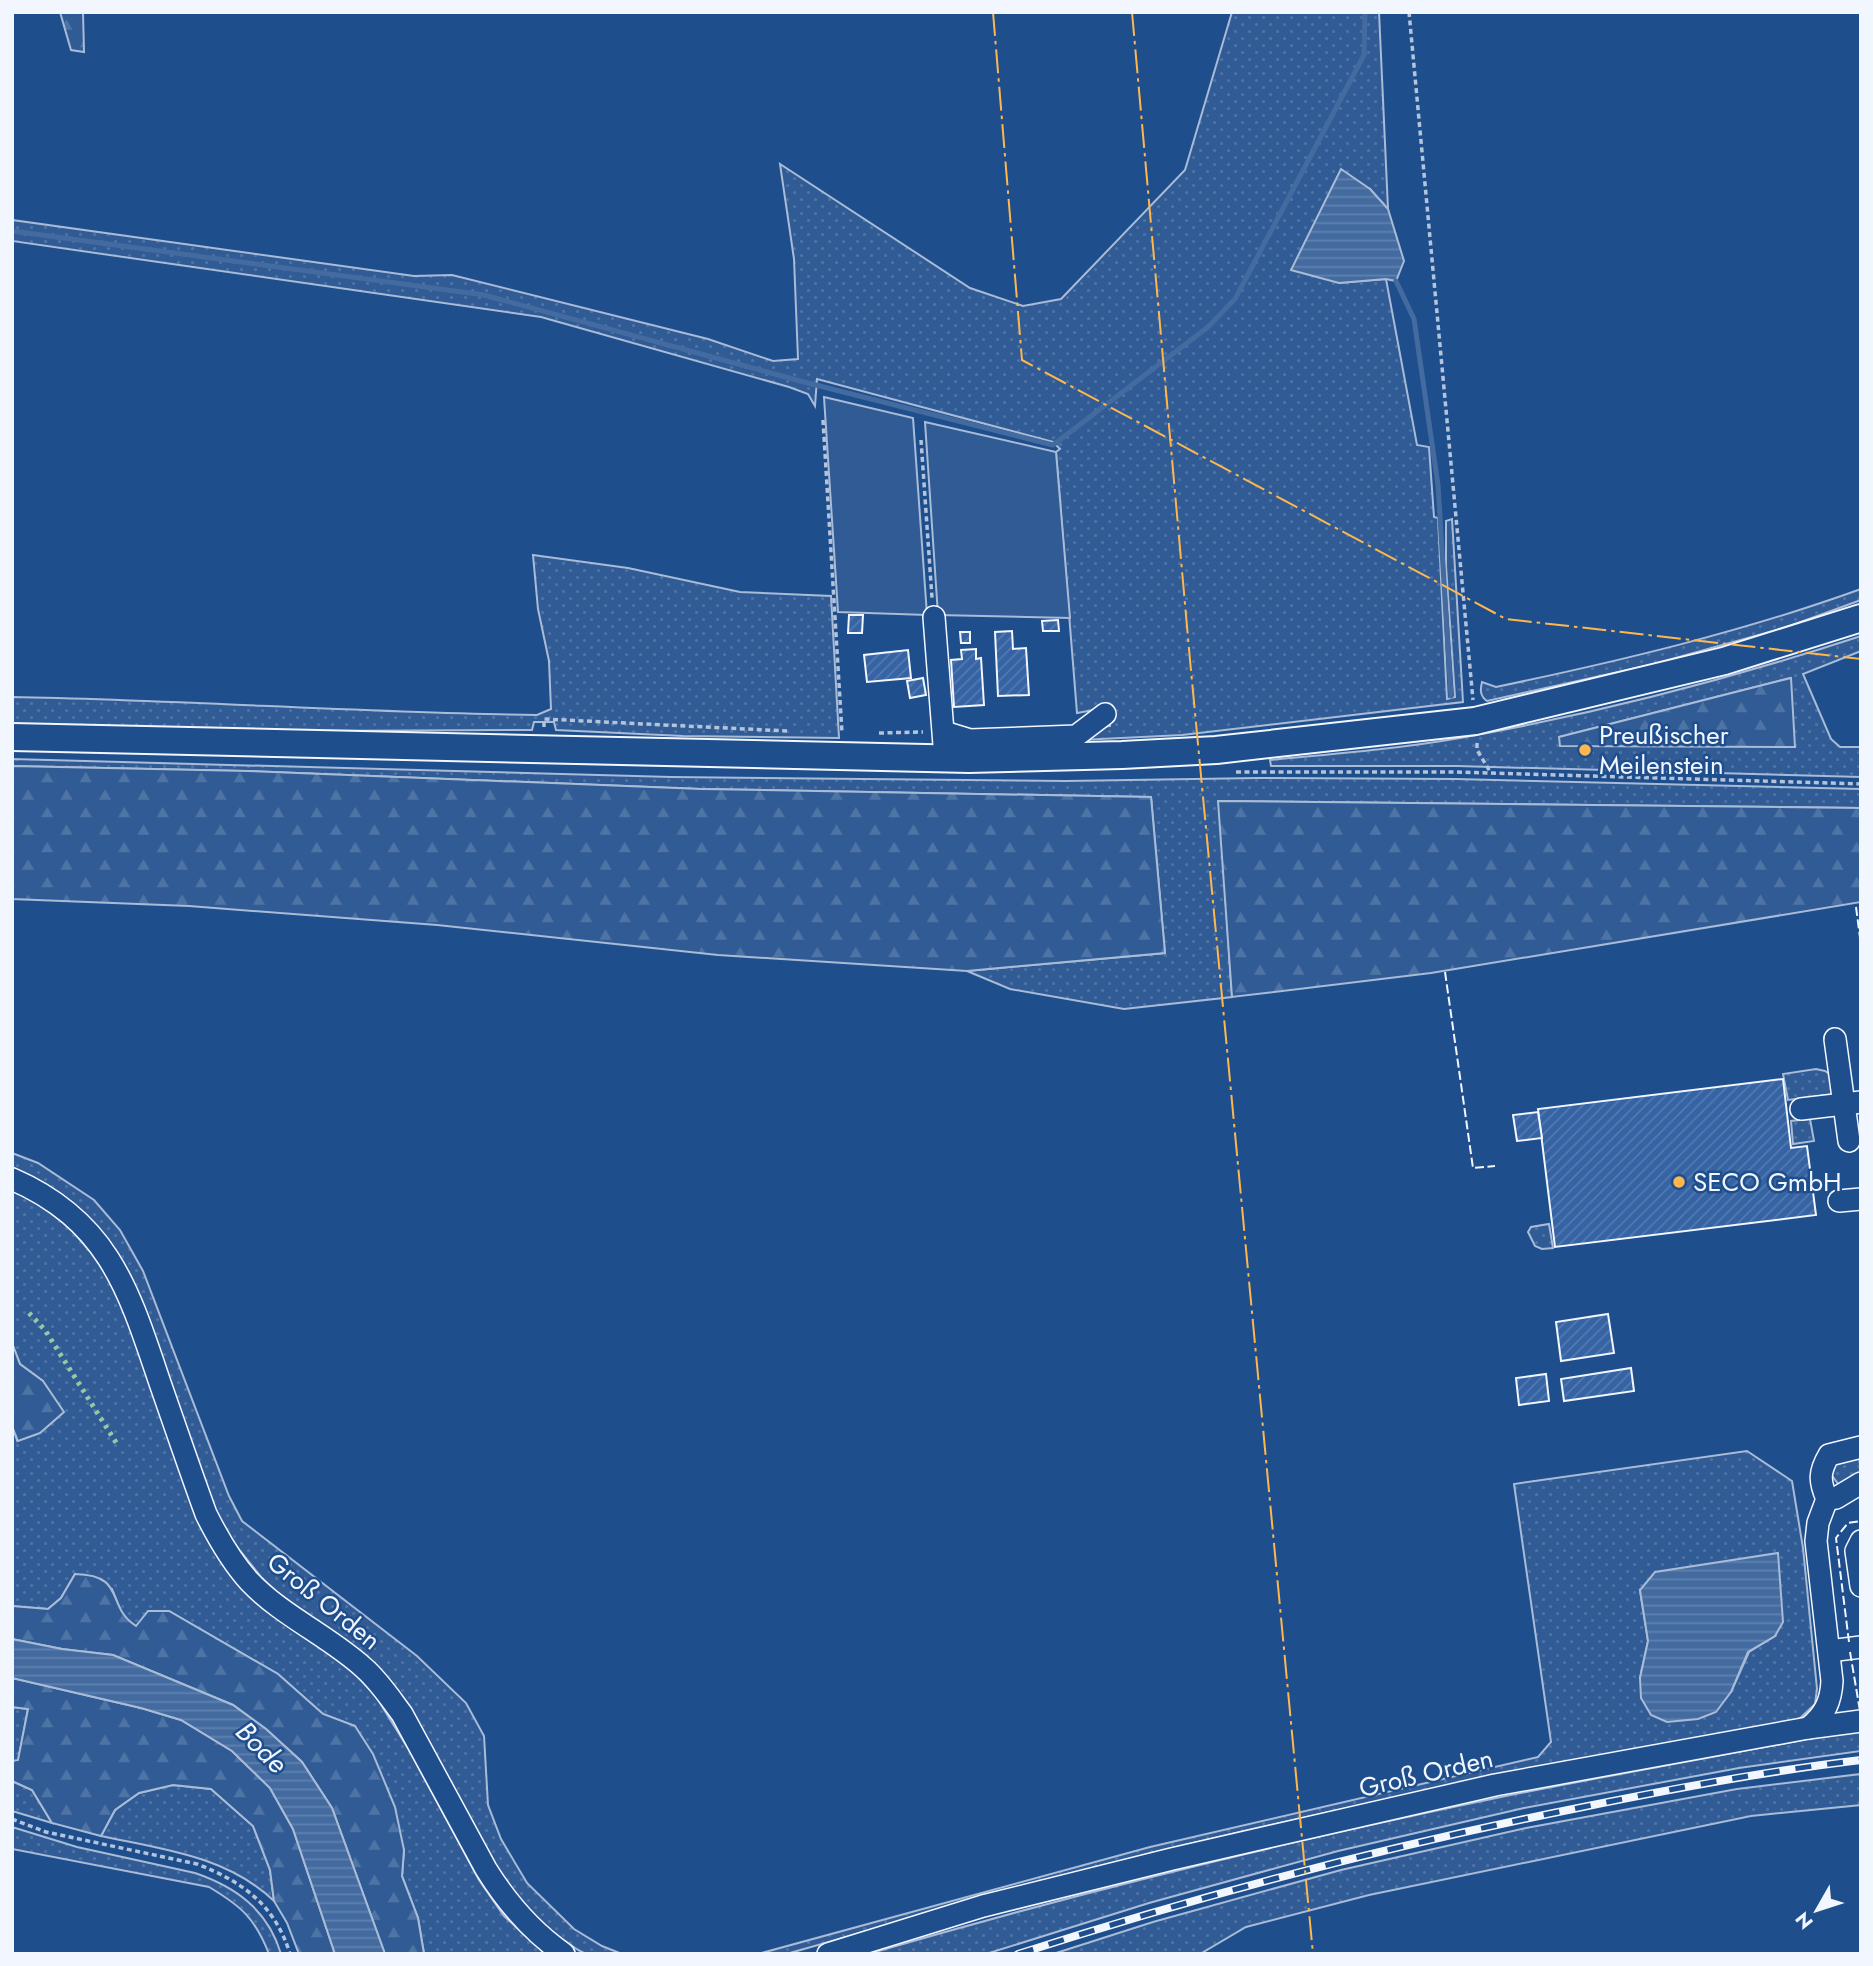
<svg xmlns="http://www.w3.org/2000/svg" width="1873" height="1966" font-family="Jost,sans-serif">
<style>
.grass{fill:url(#grass-dots);stroke:#a8bbd7;stroke-width:2;fill-rule:evenodd}
.forest{fill:url(#forest-firs);stroke:#a8bbd7;stroke-width:2}
.built{fill:#305b95;stroke:#a8bbd7;stroke-width:2}
.water{fill:url(#water-rules);stroke:#a8bbd7;stroke-width:2}
.lines{fill:none;stroke-linecap:round;stroke-linejoin:round}
.stream{stroke:#446ba0;stroke-width:5}
.building{fill:url(#building-hatch);stroke:#f2f6ff;stroke-width:2}
.minor-casing{stroke:#f2f6ff;stroke-width:24}
.major-casing{stroke:#f2f6ff;stroke-width:30}
.path{stroke:#b3c4dc;stroke-width:3.5;stroke-dasharray:5 3.5;stroke-linecap:butt}
.minor{stroke:#1f4e8c;stroke-width:21}
.major{stroke:#1f4e8c;stroke-width:26}
.rail-casing{stroke:#f2f6ff;stroke-width:8}
.rail{stroke:#1f4e8c;stroke-width:5;stroke-dasharray:16;stroke-linecap:butt}
.hedge{stroke:#97c8a6;stroke-width:5;stroke-dasharray:3.5 5;stroke-linecap:butt}
.fence{stroke:#f2f6ff;stroke-width:2;stroke-dasharray:9 3.5;stroke-linecap:butt}
.power{stroke:#ffb74d;stroke-width:2;stroke-dasharray:24 5 3.5 5;stroke-linecap:butt}
.poi-dot{fill:#ffb74d;stroke:#1f4e8c;stroke-width:2.5}
.labels{text-anchor:middle;stroke-width:5;stroke-linejoin:round;paint-order:stroke}
.poi-label{font-size:26px;fill:#f2f6ff;stroke:#1f4e8c;text-anchor:start}
.street-label{font-size:26px;fill:#f2f6ff;stroke:#1f4e8c}
.water-label{font-size:28px;font-style:italic;fill:#f2f6ff;stroke:#1f4e8c}
</style>
<defs>
<pattern id="grass-dots" width="8" height="8" patternUnits="userSpaceOnUse" patternTransform="scale(1.75)"><rect width="8" height="8" fill="#305b95"/><path d="M2 2h.1M6 6h.1" fill="none" stroke="#4e73a5" stroke-width="1.8" stroke-linecap="round"/></pattern>
<pattern id="forest-firs" width="22" height="20" patternUnits="userSpaceOnUse" patternTransform="scale(1.75)"><rect width="22" height="20" fill="#305b95"/><path d="M5 1l3.5 6h-7zM16 11l3.5 6h-7z" fill="#4e73a5"/></pattern>
<pattern id="water-rules" width="6" height="5" patternUnits="userSpaceOnUse" patternTransform="scale(1.75)"><rect width="6" height="5" fill="#446ba0"/><path d="M0 2.5h6" fill="none" stroke="#5f81ae"/></pattern>
<pattern id="building-hatch" width="6" height="6" patternUnits="userSpaceOnUse" patternTransform="scale(1.75)"><rect width="6" height="6" fill="#3563a3"/><path d="M-1 1l2-2M0 6l6-6M5 7l2-2" fill="none" stroke="#537ab1"/></pattern>
</defs>
<rect width="100%" height="100%" fill="#1f4e8c"/>
<g class="grass">
<path d="M1232,12H1379L1388,209L1370,189L1339,283L1386,279L1417,445L1429,447L1434,517L1438,518L1447,699L1455,697L1446,566V521L1452,519L1463,702L1182,735L1081,740L1091,729L1110,726V714L1104,708L1077,713L1056,452L1060,449L1053,442L817,379L815,406L808,394L789,387L541,317L12,241V220L414,276L452,275L708,339L773,361L798,359L794,259L780,164L970,288L1023,306L1061,299L1185,170Z"/>
<path d="M533,555L628,568L740,592L831,596L839,738L683,736L556,730L554,722H534L532,730L301,731L12,725V697C187,700 362,713 537,715L551,709L549,661L538,609Z"/>
<path d="M1861,589V600L1787,627L1650,665L1487,701C1480,696 1480,690 1482,682L1496,687C1620,661 1742,632 1861,589Z"/>
<path d="M1861,636V651L1803,674L1831,739L1840,747H1861V777L1457,766H1271L1270,760C1333,754 1397,749 1460,738C1595,714 1730,679 1861,636ZM1790,678L1794,747L1559,737Z"/>
<path d="M12,759L671,777L1066,781L1258,778L1456,779L1861,789V808L1219,801L1232,997L1124,1009L1010,989L967,971L1165,953L1151,797L701,789L247,771L12,766Z"/>
<path d="M1816,1069L1825,1071L1831,1075L1835,1094L1788,1100L1783,1074Z"/>
<path d="M1810,1119L1814,1141L1793,1144L1791,1121Z"/>
<path d="M12,1153L38,1163L94,1200L120,1230L143,1271L229,1496L242,1521L417,1656L466,1703L484,1736L488,1805L501,1839L527,1883L574,1929L602,1946L622,1954H586L578,1950L541,1924L520,1901L495,1868L391,1682L366,1656L278,1593L262,1578L230,1538L215,1511C199,1465 183,1419 167,1373C134,1279 112,1210 12,1167Z"/>
<path d="M12,1189L28,1197L68,1226L97,1259L122,1302L197,1519L211,1546L247,1594L351,1670L375,1695L409,1750L479,1880L504,1916L546,1954H424L418,1918L402,1876L404,1850L355,1726L323,1714L278,1674L169,1611L136,1626L124,1619L112,1589L75,1574L61,1598L48,1609L12,1606V1426L17,1440L43,1381L20,1364L12,1343Z"/>
<path d="M1549,1224L1553,1248L1542,1249L1535,1246L1528,1232L1531,1227Z"/>
<path d="M1747,1451L1792,1481L1803,1548L1817,1689L1815,1704L1797,1721C1580,1761 1363,1800 1149,1854C1027,1884 907,1920 786,1954H758L1150,1847L1538,1757L1551,1742L1514,1484ZM1640,1590L1775,1636L1749,1652L1731,1692L1640,1678L1648,1641Z"/>
<path d="M1859,1457L1861,1472L1852,1481L1839,1485L1830,1473L1836,1462Z"/>
<path d="M12,1707L28,1709L18,1761H12Z"/>
<path d="M1861,1729V1751L1739,1768L1524,1808L1338,1851L1149,1903L986,1954H868C1077,1893 1288,1841 1501,1797C1621,1773 1741,1752 1861,1729Z"/>
<path d="M1861,1774V1805L1751,1816L1369,1895L1246,1927L1200,1954H1053L1153,1922L1341,1870L1526,1828L1737,1789Z"/>
<path d="M12,1781L32,1790L52,1823L12,1811Z"/>
<path d="M173,1785L211,1789L253,1826L270,1870L274,1901C227,1856 162,1849 101,1836L115,1810L139,1793Z"/>
<path d="M12,1827L77,1847L195,1873C236,1887 268,1910 281,1954H269C255,1918 241,1906 209,1887L12,1849Z"/>
</g>
<g class="forest">
<path d="M60,12H83L84,52L71,50Z"/>
<path d="M1791,678L1795,747L1560,746L1559,737Z"/>
<path d="M12,766L247,771L701,789L1151,797L1165,953L967,971L718,955L437,925L189,906L12,899Z"/>
<path d="M1218,801L1861,808V902L1431,973L1232,997Z"/>
<path d="M12,1343L20,1364L43,1381L64,1412L40,1433L18,1441L12,1426Z"/>
<path d="M75,1574C127,1575 105,1606 136,1626L148,1611H169L278,1674L323,1714L355,1726L373,1754L395,1807L404,1850L402,1876L418,1918L424,1954H385L332,1808L302,1762L266,1729L233,1705L113,1655L62,1649L12,1639V1606L48,1609L61,1598Z"/>
<path d="M12,1678L141,1708L181,1720L232,1751L270,1788L293,1829L335,1954H299L287,1923L274,1901L270,1870L253,1826L211,1789L173,1785L139,1793L115,1810L101,1836L52,1823L32,1790L12,1781V1761L18,1760L28,1709L12,1707Z"/>
</g>
<g class="built">
<path d="M824,397L913,418L927,615L838,612Z"/>
<path d="M925,422L1056,452L1070,618L938,615Z"/>
</g>
<g class="water">
<path d="M1341,169L1370,189L1388,209L1404,261L1396,281L1386,279L1339,283L1291,270Z"/>
<path d="M1778,1553L1783,1622L1775,1636L1748,1652L1731,1692L1716,1712L1698,1719L1667,1722L1651,1715L1641,1698L1640,1678L1648,1641L1640,1590L1655,1572Z"/>
<path d="M12,1639L62,1649L113,1655L233,1705L266,1729L302,1762L332,1808L385,1954H335L293,1829L270,1788L232,1751L181,1720L141,1708L12,1678Z"/>
</g>
<g class="lines">
<g class="stream">
<path d="M12,231L484,295L800,381L1053,445L1208,327L1235,299L1364,55L1365,12"/>
<path d="M1396,281L1414,319L1438,485L1451,696"/>
</g>
</g>
<g class="building">
<path d="M849,615H863L862,633H848Z"/>
<path d="M1058,620L1059,631H1043L1042,621Z"/>
<path d="M1012,631L1013,649L1026,648L1029,695L998,696L995,632Z"/>
<path d="M960,632H970V643H961Z"/>
<path d="M976,649V659L981,658L984,705L954,707L951,660L962,659L961,650Z"/>
<path d="M908,650L911,678L867,682L864,655Z"/>
<path d="M923,678L926,695L910,698L907,681Z"/>
<path d="M1783,1079L1791,1148L1807,1146L1816,1215L1555,1247L1538,1109Z"/>
<path d="M1538,1112L1542,1138L1517,1141L1513,1115Z"/>
<path d="M1608,1314L1614,1353L1561,1361L1556,1322Z"/>
<path d="M1631,1368L1634,1391L1564,1401L1561,1379Z"/>
<path d="M1546,1374L1549,1401L1519,1405L1516,1378Z"/>
</g>
<g class="lines">
<g class="minor-casing">
<g id="minor">
<path d="M934,617L944,745"/>
<path d="M944,732L970,740L1076,736L1105,714"/>
<path d="M1835,1039L1849,1141"/>
<path d="M1801,1109L1861,1102"/>
<path d="M12,1179C109,1221 129,1291 160,1383C175,1426 190,1470 206,1514C218,1538 231,1561 249,1581C282,1616 329,1636 364,1668C379,1681 390,1698 402,1714L486,1869C507,1903 531,1931 564,1954"/>
<path d="M1839,1201L1861,1199"/>
<path d="M1827,1499C1819,1481 1819,1472 1829,1455L1861,1447"/>
<path d="M1827,1499L1836,1498L1861,1483"/>
<path d="M1861,1541L1856,1551L1861,1586"/>
<path d="M1829,1651L1861,1647"/>
<path d="M1808,1728L1861,1721"/>
<path d="M828,1954L983,1906L1172,1859L1495,1785L1808,1728C1825,1715 1831,1701 1832,1681L1816,1541L1818,1523L1827,1499"/>
</g>
</g>
<g class="major-casing">
<path id="major" d="M12,737L969,759L1122,755L1216,750L1475,721L1724,661L1861,618"/>
</g>
<g class="path">
<path d="M1409,12L1473,700"/>
<path d="M823,420L842,733"/>
<path d="M921,440L932,598"/>
<path d="M544,727V719L787,731"/>
<path d="M879,733L923,732"/>
<path d="M1477,743V750L1491,773"/>
<path d="M1236,772H1456L1861,784"/>
<path d="M12,1819L46,1832L197,1864C243,1882 275,1905 290,1954"/>
</g>
<use href="#minor" class="minor"/>
<use href="#major" class="major"/>
<g class="rail-casing">
<path id="rail" d="M1018,1954C1202,1895 1388,1846 1578,1808C1671,1789 1766,1771 1861,1760"/>
</g>
<use href="#rail" class="rail"/>
<path class="hedge" d="M29,1313L45,1330L117,1444"/>
<g class="fence">
<path d="M1856,907L1861,945"/>
<path d="M1445,972L1473,1168L1495,1166"/>
<path d="M1849,1642L1836,1538L1848,1523L1861,1521"/>
<path d="M1850,1652L1861,1717"/>
</g>
<g class="power">
<path d="M993,12L1022,360L1506,619L1861,659"/>
<path d="M1132,12L1190,660L1313,1954"/>
</g>
</g>
<g class="poi-dot">
<circle cx="1585" cy="750" r="7"/>
<circle cx="1679" cy="1182" r="7"/>
</g>
<g class="labels">
<g class="poi-label">
<text x="1599" y="744">Preußischer<tspan x="1599" dy="30">Meilenstein</tspan></text>
<text x="1693" y="1191">SECO GmbH</text>
</g>
<g class="street-label">
<text transform="translate(324 1601) rotate(39)" y="9">Groß Orden</text>
<text transform="translate(1426 1773) rotate(-13)" y="9">Groß Orden</text>
</g>
<g class="water-label">
<text transform="translate(262 1747) rotate(45)" y="10">Bode</text>
</g>
</g>
<rect width="1873" height="1966" fill="none" stroke="#f2f6ff" stroke-width="28"/>
<g transform="translate(1817 1910) rotate(231)" stroke="#1f4e8c" stroke-width="5" paint-order="stroke">
<path d="M0-5L12 26L0 18L-12 26Z" fill="#f2f6ff"/>
<text y="-10" font-size="19" font-weight="bold" text-anchor="middle" fill="#f2f6ff">N</text>
</g>
</svg>
